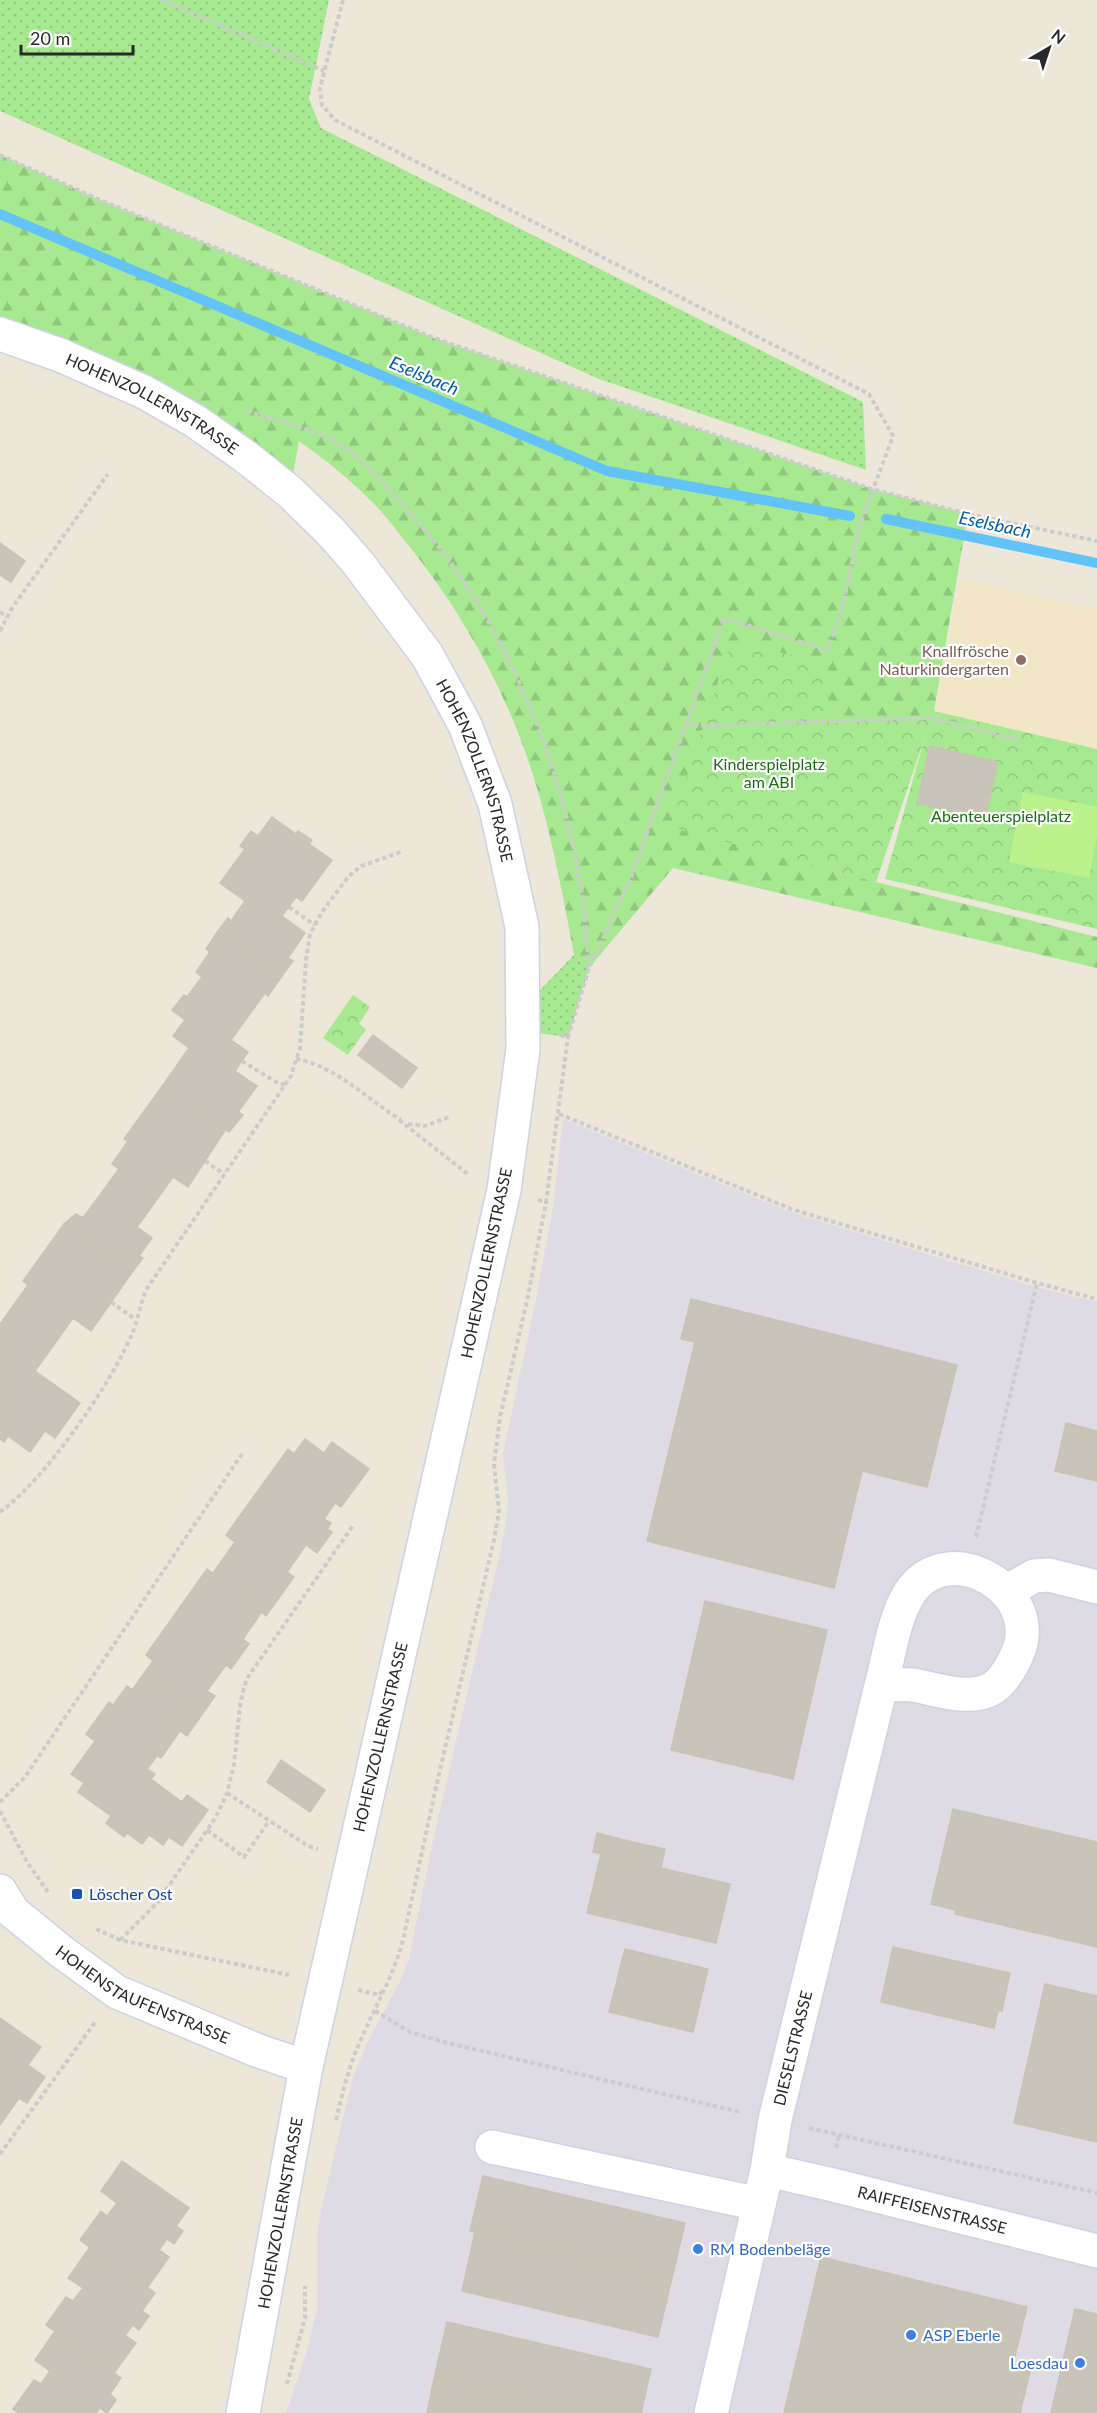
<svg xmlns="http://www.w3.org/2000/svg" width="1097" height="2413" font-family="Lato,sans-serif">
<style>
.industrial{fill:#dfdbe5}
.education{fill:#f1e7c7}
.grass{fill:url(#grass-dots)}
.forest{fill:url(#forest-firs)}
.park{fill:url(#park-crowns)}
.pitch{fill:#bcf28b}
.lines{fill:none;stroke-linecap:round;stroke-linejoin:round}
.stream{stroke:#62c2fa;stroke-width:10}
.building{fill:#c8c4ba;stroke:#c9c3b3;stroke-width:1.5}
.minor-casing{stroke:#cfd1e4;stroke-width:36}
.path{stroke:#ccc;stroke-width:4;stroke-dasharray:4.5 3;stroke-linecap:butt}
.minor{stroke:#fff;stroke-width:33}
.education-dot{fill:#8d6e63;stroke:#fff;stroke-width:2}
.transit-dot{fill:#1a4fb4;stroke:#fff;stroke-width:2}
.shop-dot{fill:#3f7fe0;stroke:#fff;stroke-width:2}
.labels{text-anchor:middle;stroke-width:4.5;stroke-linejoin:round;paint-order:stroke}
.street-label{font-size:16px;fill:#292929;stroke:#fff}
.education-label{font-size:16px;fill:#785e54;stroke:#fff;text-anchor:end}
.park-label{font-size:16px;fill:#1c6d13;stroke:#fff}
.transit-label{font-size:16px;fill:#164399;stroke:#fff;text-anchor:start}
.shop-label{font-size:16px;fill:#366cbe;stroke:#fff;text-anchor:start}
.water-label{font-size:18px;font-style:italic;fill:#005da7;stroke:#fff}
</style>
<defs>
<pattern id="grass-dots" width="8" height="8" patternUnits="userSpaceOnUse" patternTransform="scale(1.5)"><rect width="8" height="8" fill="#a6e990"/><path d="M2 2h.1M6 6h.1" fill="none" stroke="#8fc87c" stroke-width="1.8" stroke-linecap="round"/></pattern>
<pattern id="forest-firs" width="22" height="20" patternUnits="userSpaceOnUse" patternTransform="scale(1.5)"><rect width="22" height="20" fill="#a6e990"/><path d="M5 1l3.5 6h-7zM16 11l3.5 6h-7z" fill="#8fc87c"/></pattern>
<pattern id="park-crowns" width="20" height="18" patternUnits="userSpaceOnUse" patternTransform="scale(1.5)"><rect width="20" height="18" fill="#a6e990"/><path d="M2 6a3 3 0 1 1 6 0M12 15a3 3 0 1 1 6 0" fill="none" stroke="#8fc87c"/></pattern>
</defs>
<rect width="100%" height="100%" fill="#ede7da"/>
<path class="industrial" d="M563,1119L793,1213L1040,1288L1097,1302V2413H286L307,2350L317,2309V2236L321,2210L352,2080L366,2045L400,1981L409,1959L434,1836L504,1535L508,1502L503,1453L535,1304L553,1207Z"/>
<path class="education" d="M960,579L1097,609V749L934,711Z"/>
<g class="grass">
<path d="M0,0H329L309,99L321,128L863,402L866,470L599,379L0,111Z"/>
<path d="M574,955L589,968L568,1037L523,1031L522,1003L540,990Z"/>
</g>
<path class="forest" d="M0,155L98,199L434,338L872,489L968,514L934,711L931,718L828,722L671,826L876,882L1097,937V968L673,868L589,968L574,955C563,896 552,836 534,778C507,692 465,617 410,547C398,533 388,518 375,505C352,481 326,460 299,441L290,492L246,457L0,334Z"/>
<g class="park">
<path d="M731,642L827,662L829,722L931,718L934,711L1097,749V929L885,879L925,737L876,882L670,827Z"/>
<path d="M353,995L370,1007L359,1024L366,1029L348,1055L323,1038Z"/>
</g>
<path class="pitch" d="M1023,792L1097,807V836L1089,878L1009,862Z"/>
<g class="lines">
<g class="stream">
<path d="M0,214L607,471L850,516"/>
<path d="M886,519L1097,563"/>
</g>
</g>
<g class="building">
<path d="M0,543L25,561L11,582L0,575Z"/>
<path d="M930,746L998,762L985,819L917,803Z"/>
<path d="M272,817L296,834L298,831L312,840L309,844L332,860L302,901L296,897L282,916L305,933L288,958L293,961L282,976L218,931L228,918L231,921L245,901L220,883L245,849L240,846L251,831L258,836Z"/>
<path d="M218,931L282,976L268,996L265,993L231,1040L248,1052L235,1071L257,1086L238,1112L243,1115L229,1132L163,1085L189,1048L173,1036L185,1020L172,1010L184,995L187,997L202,977L196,972L210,952L206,949Z"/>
<path d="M373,1035L417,1068L402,1088L358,1055Z"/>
<path d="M163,1085L226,1129L188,1187L173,1177L137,1227L152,1238L139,1256L143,1258L133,1271L64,1224L76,1214L83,1218L119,1169L112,1164L128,1141L124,1139Z"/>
<path d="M64,1224L133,1271L91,1331L73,1318L35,1371L80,1403L55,1438L45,1431L30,1452L8,1436L4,1442L0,1439V1324L28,1285L23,1281Z"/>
<path d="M691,1299L957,1365L927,1487L862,1471L834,1588L647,1541L695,1342L681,1339Z"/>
<path d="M1066,1423L1097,1431V1481L1055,1471Z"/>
<path d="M305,1439L324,1453L332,1442L369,1469L341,1507L335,1503L324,1519L331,1523L327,1529L332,1532L317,1553L306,1545L287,1572L294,1577L266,1616L213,1573L235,1542L226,1535L288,1449L294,1454Z"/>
<path d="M207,1569L242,1594L240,1597L261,1613L243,1639L249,1644L231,1669L226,1665L207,1691L215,1696L187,1736L180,1731L161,1758L152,1752L185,1705L151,1681L140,1696L132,1690L153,1661L146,1655Z"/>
<path d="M705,1601L827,1630L793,1779L671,1750Z"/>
<path d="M151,1681L185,1705L152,1752L157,1756L147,1769L155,1774L151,1779L182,1802L187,1795L208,1810L182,1846L169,1837L163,1845L149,1835L142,1844L127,1833L124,1837L106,1823L111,1816L78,1792L84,1783L71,1774L95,1741L86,1734L109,1702L113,1705L127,1686L140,1696Z"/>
<path d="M281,1760L325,1790L310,1812L267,1782Z"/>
<path d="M953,1809L1097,1842V1947L955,1914L956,1910L931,1904Z"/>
<path d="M597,1833L637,1843L632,1861L593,1852Z"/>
<path d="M637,1843L665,1849L661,1868L730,1884L716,1943L587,1913L601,1854L632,1861Z"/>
<path d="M893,1947L1010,1973L1002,2011L998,2010L994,2028L881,2002Z"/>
<path d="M625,1949L708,1969L693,2032L609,2012Z"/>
<path d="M1045,1984L1097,1996V2142L1014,2123Z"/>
<path d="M0,2018L41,2047L28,2065L45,2077L27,2103L19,2098L0,2125Z"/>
<path d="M122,2161L189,2208L176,2226L183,2231L174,2244L167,2239L159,2250L169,2257L147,2288L80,2240L101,2211L107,2216L117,2203L101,2191Z"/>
<path d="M483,2176L685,2223L672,2278L470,2231Z"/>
<path d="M475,2232L672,2278L658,2337L462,2291Z"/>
<path d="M90,2247L155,2293L142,2311L149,2316L139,2330L133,2325L125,2335L136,2343L114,2373L46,2325L66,2297L73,2301L83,2288L68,2278Z"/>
<path d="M821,2257L1027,2307L1013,2364L1031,2368L1020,2413H784Z"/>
<path d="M1075,2309L1097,2314V2413H1051Z"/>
<path d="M447,2322L651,2369L641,2413H582L434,2379Z"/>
<path d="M55,2331L121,2378L110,2394L116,2400L107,2413L100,2408L96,2413H19L13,2409L34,2380L41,2384L50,2371L35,2360Z"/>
<path d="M434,2379L582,2413H427Z"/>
</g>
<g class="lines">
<g class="minor-casing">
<g id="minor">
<path id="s1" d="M0,334L60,355L144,392L195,421L246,457L290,492L330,531L358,563L427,655L465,725L495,804L522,927L523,1049L504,1190L306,2067L243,2413"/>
<path d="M1006,1592L1034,1576L1049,1575L1097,1587"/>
<path id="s2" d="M0,1891L13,1912L62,1952L117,1992L256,2050L306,2067"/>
<path d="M492,2147L759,2204"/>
<path id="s3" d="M767,2170L829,2184L1097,2251"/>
<path id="s4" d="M711,2413L767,2170L775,2120L881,1686C889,1657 893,1620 909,1594C948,1533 1050,1593 1015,1659C1010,1669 1003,1682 993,1688C970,1702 937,1689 913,1685C903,1684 891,1685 881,1686"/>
</g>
</g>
<g class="path">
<path d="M163,0L324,71"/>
<path d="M343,0L320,88L322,105L335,120L869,394L893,436L860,524L841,614L827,650L724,618L629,883L589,968L568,1037L559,1035"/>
<path d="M0,155L98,199L434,338L872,489L968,514L1097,541"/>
<path d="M247,411C278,421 313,428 341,445C365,460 384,485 403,505C497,605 558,747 580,882C585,910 586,939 589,968"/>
<path d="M0,612L7,617"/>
<path d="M0,631L12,608L108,474"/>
<path d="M686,726L931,718L1021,740"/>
<path d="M289,907L315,925"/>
<path d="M296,1059C336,1066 368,1100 401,1120"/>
<path d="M242,1061L276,1082L286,1085"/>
<path d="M559,1114L794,1210L1037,1283L1097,1299"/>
<path d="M399,1120L469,1175"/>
<path d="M408,1124L425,1126L449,1117"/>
<path d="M205,1161L224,1174"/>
<path d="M538,1200L546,1202L568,1037"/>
<path d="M111,1302L135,1319"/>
<path d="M0,1512C44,1481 111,1384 132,1334C138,1320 140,1305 146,1290L291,1076L300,1048L306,960L310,934L322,912L348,877L361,866L401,852"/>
<path d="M976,1537L1037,1283"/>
<path d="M227,1793L308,1846L318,1849"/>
<path d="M0,1802L25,1777L242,1454"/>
<path d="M0,1811L27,1862L48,1892"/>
<path d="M207,1830L244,1857L269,1821"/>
<path d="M96,1929L120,1940L289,1975"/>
<path d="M120,1940L157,1903L216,1817L227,1793L234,1765L240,1706L244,1687L248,1677L354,1524"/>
<path d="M358,1990L379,1995L384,1989"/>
<path d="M375,2011L410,2032L444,2042L740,2112"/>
<path d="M336,2120C343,2091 350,2062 363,2035C377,2003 394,1974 403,1940L436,1787L494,1540L499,1511L494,1464L500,1417L527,1301L546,1202"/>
<path d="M809,2128L1097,2193"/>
<path d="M836,2148L839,2134"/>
<path d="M0,2154L96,2021"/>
<path d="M287,2384L305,2318V2286"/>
</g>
<use href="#minor" class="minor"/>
</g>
<circle class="education-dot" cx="1021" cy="660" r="6"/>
<rect class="transit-dot" x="71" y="1888" width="12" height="12" rx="3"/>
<g class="shop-dot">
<circle cx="698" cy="2249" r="6"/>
<circle cx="911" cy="2335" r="6"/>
<circle cx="1080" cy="2363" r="6"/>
</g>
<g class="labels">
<g class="street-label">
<text dy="6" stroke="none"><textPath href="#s1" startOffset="168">HOHENZOLLERNSTRASSE</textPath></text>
<text dy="6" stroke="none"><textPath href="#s1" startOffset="672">HOHENZOLLERNSTRASSE</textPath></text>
<text transform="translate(486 1263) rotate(-78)" y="6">HOHENZOLLERNSTRASSE</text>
<text transform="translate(380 1737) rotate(-77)" y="6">HOHENZOLLERNSTRASSE</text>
<text dy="6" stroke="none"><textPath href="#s2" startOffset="180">HOHENSTAUFENSTRASSE</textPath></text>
<text dy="6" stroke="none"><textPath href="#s4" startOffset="374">DIESELSTRASSE</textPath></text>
<text dy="6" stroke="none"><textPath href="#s3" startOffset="170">RAIFFEISENSTRASSE</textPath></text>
<text transform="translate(280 2213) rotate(-80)" y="6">HOHENZOLLERNSTRASSE</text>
</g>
<g class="education-label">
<text x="1009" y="657">Knallfrösche<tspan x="1009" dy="18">Naturkindergarten</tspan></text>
</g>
<g class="park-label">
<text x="769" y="770">Kinderspielplatz<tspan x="769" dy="18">am ABI</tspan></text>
<text x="1001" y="822">Abenteuerspielplatz</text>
</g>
<g class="transit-label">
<text x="89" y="1900">Löscher Ost</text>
</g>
<g class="shop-label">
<text x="710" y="2255">RM Bodenbeläge</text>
<text x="923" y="2341">ASP Eberle</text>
<text x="1068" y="2369" text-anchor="end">Loesdau</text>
</g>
<g class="water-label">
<text transform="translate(424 376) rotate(23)" y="6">Eselsbach</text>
<text transform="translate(995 525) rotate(12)" y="6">Eselsbach</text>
</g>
</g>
<g transform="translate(1049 48) rotate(39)" stroke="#ffffff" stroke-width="4.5" paint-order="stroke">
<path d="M0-4.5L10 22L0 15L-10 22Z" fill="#292929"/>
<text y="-9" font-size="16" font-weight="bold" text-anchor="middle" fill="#292929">N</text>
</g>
<path d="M21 45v9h112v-9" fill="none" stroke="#292929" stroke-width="3"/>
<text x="30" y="45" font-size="18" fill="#292929" stroke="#ffffff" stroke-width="4.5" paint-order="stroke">20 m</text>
</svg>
